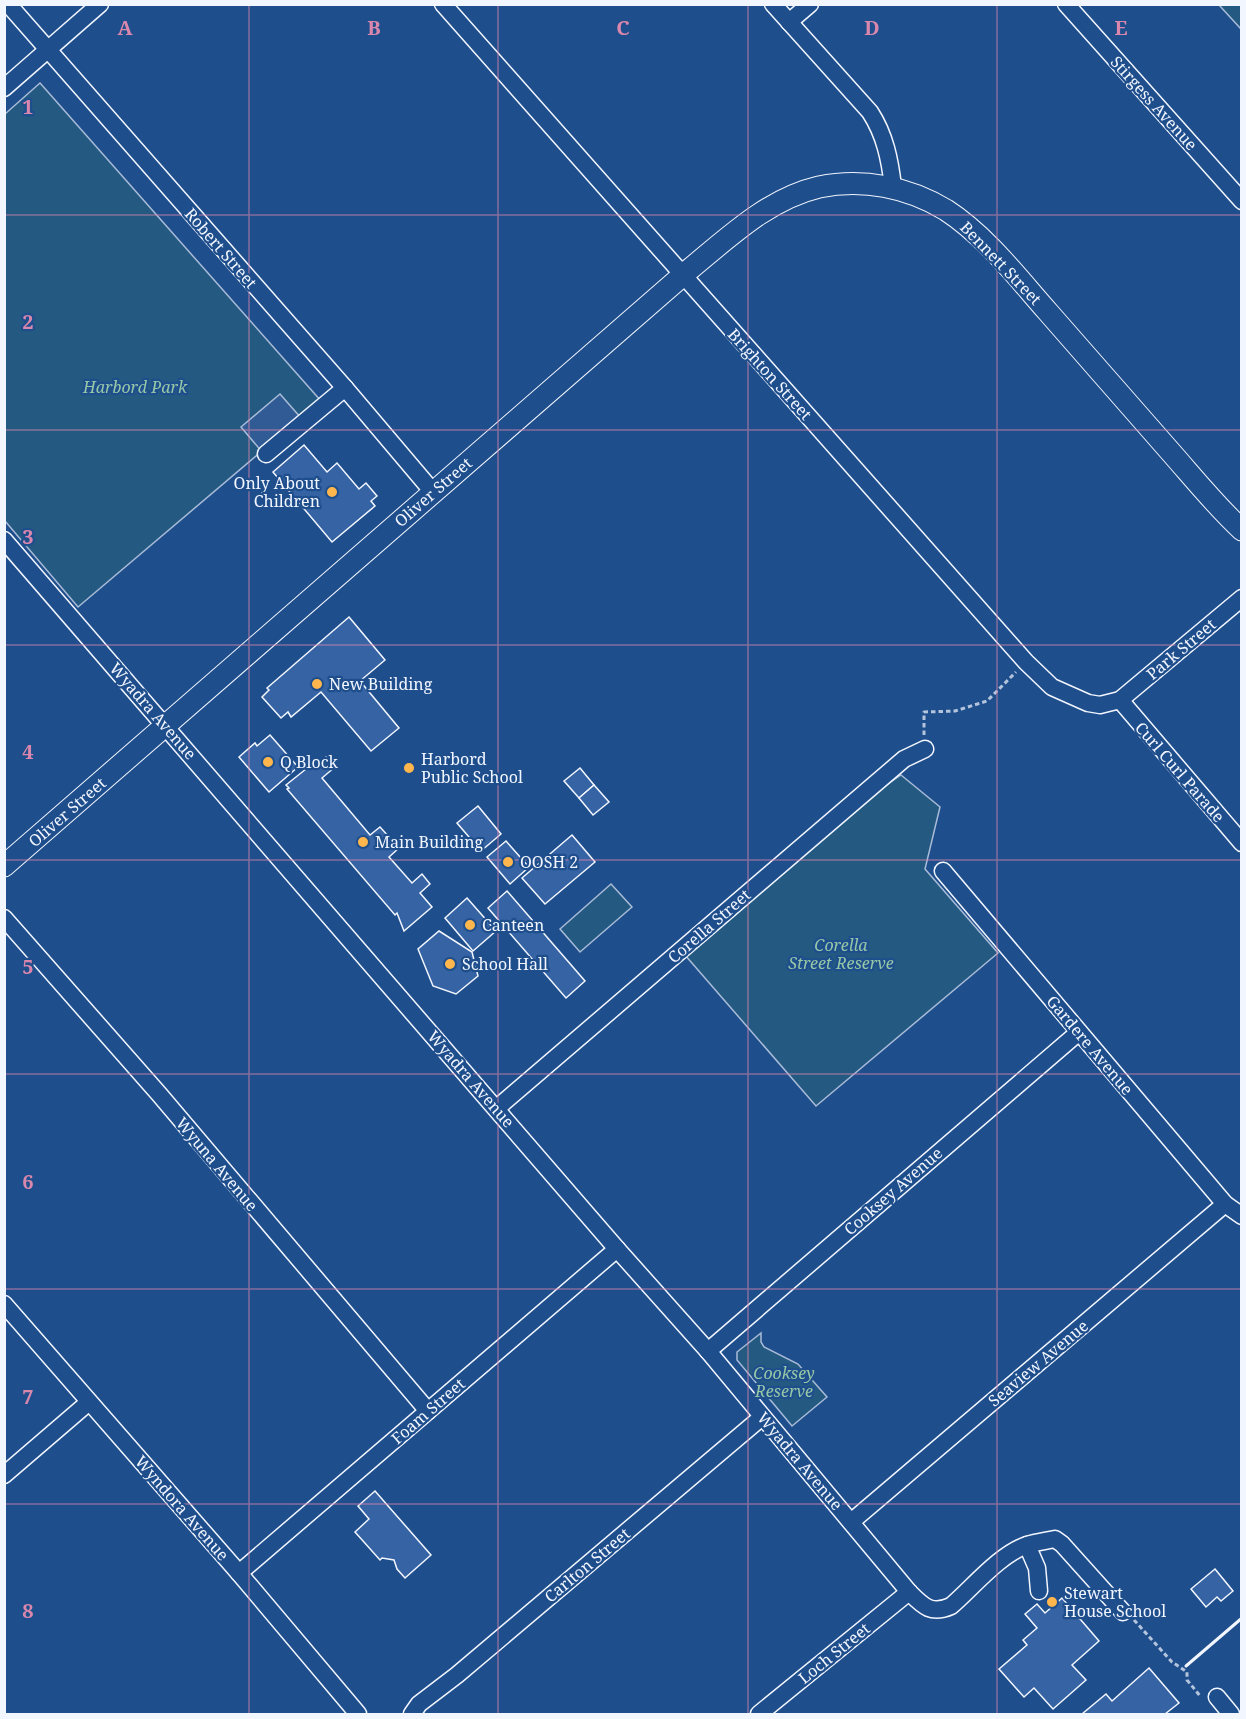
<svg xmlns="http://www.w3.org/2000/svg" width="1246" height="1719" font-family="'Noto Serif',serif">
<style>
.green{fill:#245a82;stroke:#a8bbd7;stroke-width:1.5}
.parking{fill:#305b95;stroke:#a8bbd7;stroke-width:1.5}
.building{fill:#3563a3;stroke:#f2f6ff;stroke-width:1.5}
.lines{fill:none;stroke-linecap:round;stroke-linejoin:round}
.minor-casing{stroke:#f2f6ff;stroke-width:19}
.major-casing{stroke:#f2f6ff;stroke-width:23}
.path{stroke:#b3c4dc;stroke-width:3;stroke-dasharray:4.5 3;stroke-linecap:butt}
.minor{stroke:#1f4e8c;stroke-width:16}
.major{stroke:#1f4e8c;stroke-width:21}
.wall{stroke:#f2f6ff;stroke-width:3}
.grid{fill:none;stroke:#da87ad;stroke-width:1.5;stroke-opacity:0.55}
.poi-dot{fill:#ffb74d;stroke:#1f4e8c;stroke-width:2}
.labels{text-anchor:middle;stroke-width:4.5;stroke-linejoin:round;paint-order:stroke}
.street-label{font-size:16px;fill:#f2f6ff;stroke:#1f4e8c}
.park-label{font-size:16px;font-style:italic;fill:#97c8a6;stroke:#1f4e8c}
.poi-label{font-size:16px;fill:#f2f6ff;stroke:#1f4e8c;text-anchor:start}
.grid-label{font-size:20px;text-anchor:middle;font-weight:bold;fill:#da87ad;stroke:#1f4e8c;stroke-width:4.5;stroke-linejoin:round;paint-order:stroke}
</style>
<rect width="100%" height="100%" fill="#1f4e8c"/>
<g class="green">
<path d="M1219,5H1241V29Z"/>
<path d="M40,83L321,401L78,607L5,521V114Z"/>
<path d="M901,775L940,807L925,869L998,953L816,1106L685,955L882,788Z"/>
<path d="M611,884L632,907L580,952L560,929Z"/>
<path d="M761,1333V1342L764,1347L798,1364L827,1397L792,1426L737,1360V1352Z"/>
</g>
<path class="parking" d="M280,394L308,426L268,459L241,427Z"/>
<g class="building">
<path d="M304,445L327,472L337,463L359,489L366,483L377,496L371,501L375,506L332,542L273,472Z"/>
<path d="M349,617L385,660L360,681L399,728L371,751L321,692L291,717L288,712L281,718L262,697L269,690L267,688Z"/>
<path d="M270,735L298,767L269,792L239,757L255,743L257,746Z"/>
<path d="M326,757L335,767L322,778L370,835L380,827L399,848L389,857L412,883L422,874L430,884L420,893L432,907L404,931L397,913L395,915L287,789L289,788L286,785L311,765L313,768Z"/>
<path d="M580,768L594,785L579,798L564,781Z"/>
<path d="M594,785L609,802L593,815L579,798Z"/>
<path d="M478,806L501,834L481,851L457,823Z"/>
<path d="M572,835L595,862L545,904L522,878Z"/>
<path d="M506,841L529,867L510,884L487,857Z"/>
<path d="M507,891L585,981L566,998L488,908Z"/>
<path d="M467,898L496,931L473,951L445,918Z"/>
<path d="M439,931L472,952L478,976L456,994L433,986L418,949Z"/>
<path d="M375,1491L431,1555L405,1578L397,1569L394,1560L382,1558L380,1560L355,1532L369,1519L358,1506Z"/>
<path d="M1215,1569L1233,1591L1221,1601L1217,1597L1206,1607L1191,1589Z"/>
<path d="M1062,1598L1099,1641L1072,1665L1086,1680L1053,1709L1034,1688L1024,1697L999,1669L1027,1645L1023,1640L1037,1628L1025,1614L1037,1604L1045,1613Z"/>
<path d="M1149,1668L1179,1703L1165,1714H1082L1106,1694L1112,1701Z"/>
</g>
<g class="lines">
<g class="minor-casing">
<g id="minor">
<path d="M8,4L345,388L433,492"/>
<path d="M443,4L1026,662L1052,687L1088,703L1100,705L1120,700L1242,598"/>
<path d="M773,4L870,112C885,135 890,160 893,187"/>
<path d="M1066,4L1242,201"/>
<path d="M789,22L810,4"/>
<path d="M4,88L100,4"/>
<path d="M266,454L345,388"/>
<path d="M4,540L617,1249L708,1351L909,1592C923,1606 931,1615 951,1606C973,1587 1000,1554 1027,1545C1036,1542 1046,1541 1055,1539L1062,1544L1123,1612"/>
<path d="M1120,700L1242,843"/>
<path d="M943,871L1225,1204L1242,1216"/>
<path d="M4,918L159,1094L428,1411"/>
<path d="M497,1108L904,759L925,749"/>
<path d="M4,1304L239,1573L358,1714"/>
<path d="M708,1351L1079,1032"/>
<path d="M4,1475L89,1402"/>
<path d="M851,1522L1225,1204"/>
<path d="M1027,1545L1037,1568L1039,1591"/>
<path d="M239,1573L617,1249"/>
<path d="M1217,1697L1231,1714"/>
<path d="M412,1714L419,1704L457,1675L762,1417"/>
<path d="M759,1714L909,1592"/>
</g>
</g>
<g class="major-casing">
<path id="major" d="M4,866L690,269C729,237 768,199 819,187C863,178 908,187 946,210C986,236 1017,277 1048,312C1088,358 1128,403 1168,449C1192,476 1215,505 1242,530"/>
</g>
<g class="path">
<path d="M924,735V712L955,711L987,701L1016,672"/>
<path d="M1134,1620L1172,1662L1187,1672V1680L1201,1697"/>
</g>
<use href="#minor" class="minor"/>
<use href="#major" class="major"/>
<path class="wall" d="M1186,1666L1242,1618"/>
</g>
<path class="grid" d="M249,4V1714M498,4V1714M748,4V1714M997,4V1714M4,215H1242M4,430H1242M4,645H1242M4,860H1242M4,1074H1242M4,1289H1242M4,1504H1242"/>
<g class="poi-dot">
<circle cx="332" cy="492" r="6"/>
<circle cx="317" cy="684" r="6"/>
<circle cx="268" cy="762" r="6"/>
<circle cx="409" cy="768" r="6"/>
<circle cx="363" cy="842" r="6"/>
<circle cx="508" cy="862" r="6"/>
<circle cx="470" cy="925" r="6"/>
<circle cx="450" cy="964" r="6"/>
<circle cx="1052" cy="1602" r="6"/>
</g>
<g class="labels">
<g class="street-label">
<text transform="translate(1154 103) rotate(48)" y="6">Stirgess Avenue</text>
<text transform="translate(221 248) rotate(49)" y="6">Robert Street</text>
<text transform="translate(1001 263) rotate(46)" y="6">Bennett Street</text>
<text transform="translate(770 374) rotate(48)" y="6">Brighton Street</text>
<text transform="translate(433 492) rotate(-41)" y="6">Oliver Street</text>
<text transform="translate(1181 649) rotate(-40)" y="6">Park Street</text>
<text transform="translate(153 711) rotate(49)" y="6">Wyadra Avenue</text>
<text transform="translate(1180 772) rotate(49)" y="6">Curl Curl Parade</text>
<text transform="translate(67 812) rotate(-41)" y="6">Oliver Street</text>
<text transform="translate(709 926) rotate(-41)" y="6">Corella Street</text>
<text transform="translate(1090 1045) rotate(50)" y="6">Gardere Avenue</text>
<text transform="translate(471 1079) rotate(49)" y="6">Wyadra Avenue</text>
<text transform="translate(217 1164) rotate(50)" y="6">Wyuna Avenue</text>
<text transform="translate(893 1191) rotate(-41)" y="6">Cooksey Avenue</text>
<text transform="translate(1038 1363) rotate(-40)" y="6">Seaview Avenue</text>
<text transform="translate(428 1411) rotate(-41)" y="6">Foam Street</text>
<text transform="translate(800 1461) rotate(50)" y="6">Wyadra Avenue</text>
<text transform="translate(182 1508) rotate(49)" y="6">Wyndora Avenue</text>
<text transform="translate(587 1565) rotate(-40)" y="6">Carlton Street</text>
<text transform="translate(834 1653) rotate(-39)" y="6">Loch Street</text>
</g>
<g class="park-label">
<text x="135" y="393">Harbord Park</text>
<text x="841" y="951">Corella<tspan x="841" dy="18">Street Reserve</tspan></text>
<text x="784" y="1379">Cooksey<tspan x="784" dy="18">Reserve</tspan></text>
</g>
<g class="poi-label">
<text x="320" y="489" text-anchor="end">Only About<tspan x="320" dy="18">Children</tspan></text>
<text x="329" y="690">New Building</text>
<text x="421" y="765">Harbord<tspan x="421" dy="18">Public School</tspan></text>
<text x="280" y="768">Q Block</text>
<text x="375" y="848">Main Building</text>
<text x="520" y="868">OOSH 2</text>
<text x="482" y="931">Canteen</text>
<text x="462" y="970">School Hall</text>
<text x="1064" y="1599">Stewart<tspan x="1064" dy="18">House School</tspan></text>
</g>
</g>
<g class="grid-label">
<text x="125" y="35">A</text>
<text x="374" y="35">B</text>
<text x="623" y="35">C</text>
<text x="872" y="35">D</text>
<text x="1121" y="35">E</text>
<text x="28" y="114">1</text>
<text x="28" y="329">2</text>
<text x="28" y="544">3</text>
<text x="28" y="759">4</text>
<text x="28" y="974">5</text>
<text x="28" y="1189">6</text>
<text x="28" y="1404">7</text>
<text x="28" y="1618">8</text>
</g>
<rect width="1246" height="1719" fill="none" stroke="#f2f6ff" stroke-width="12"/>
</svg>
